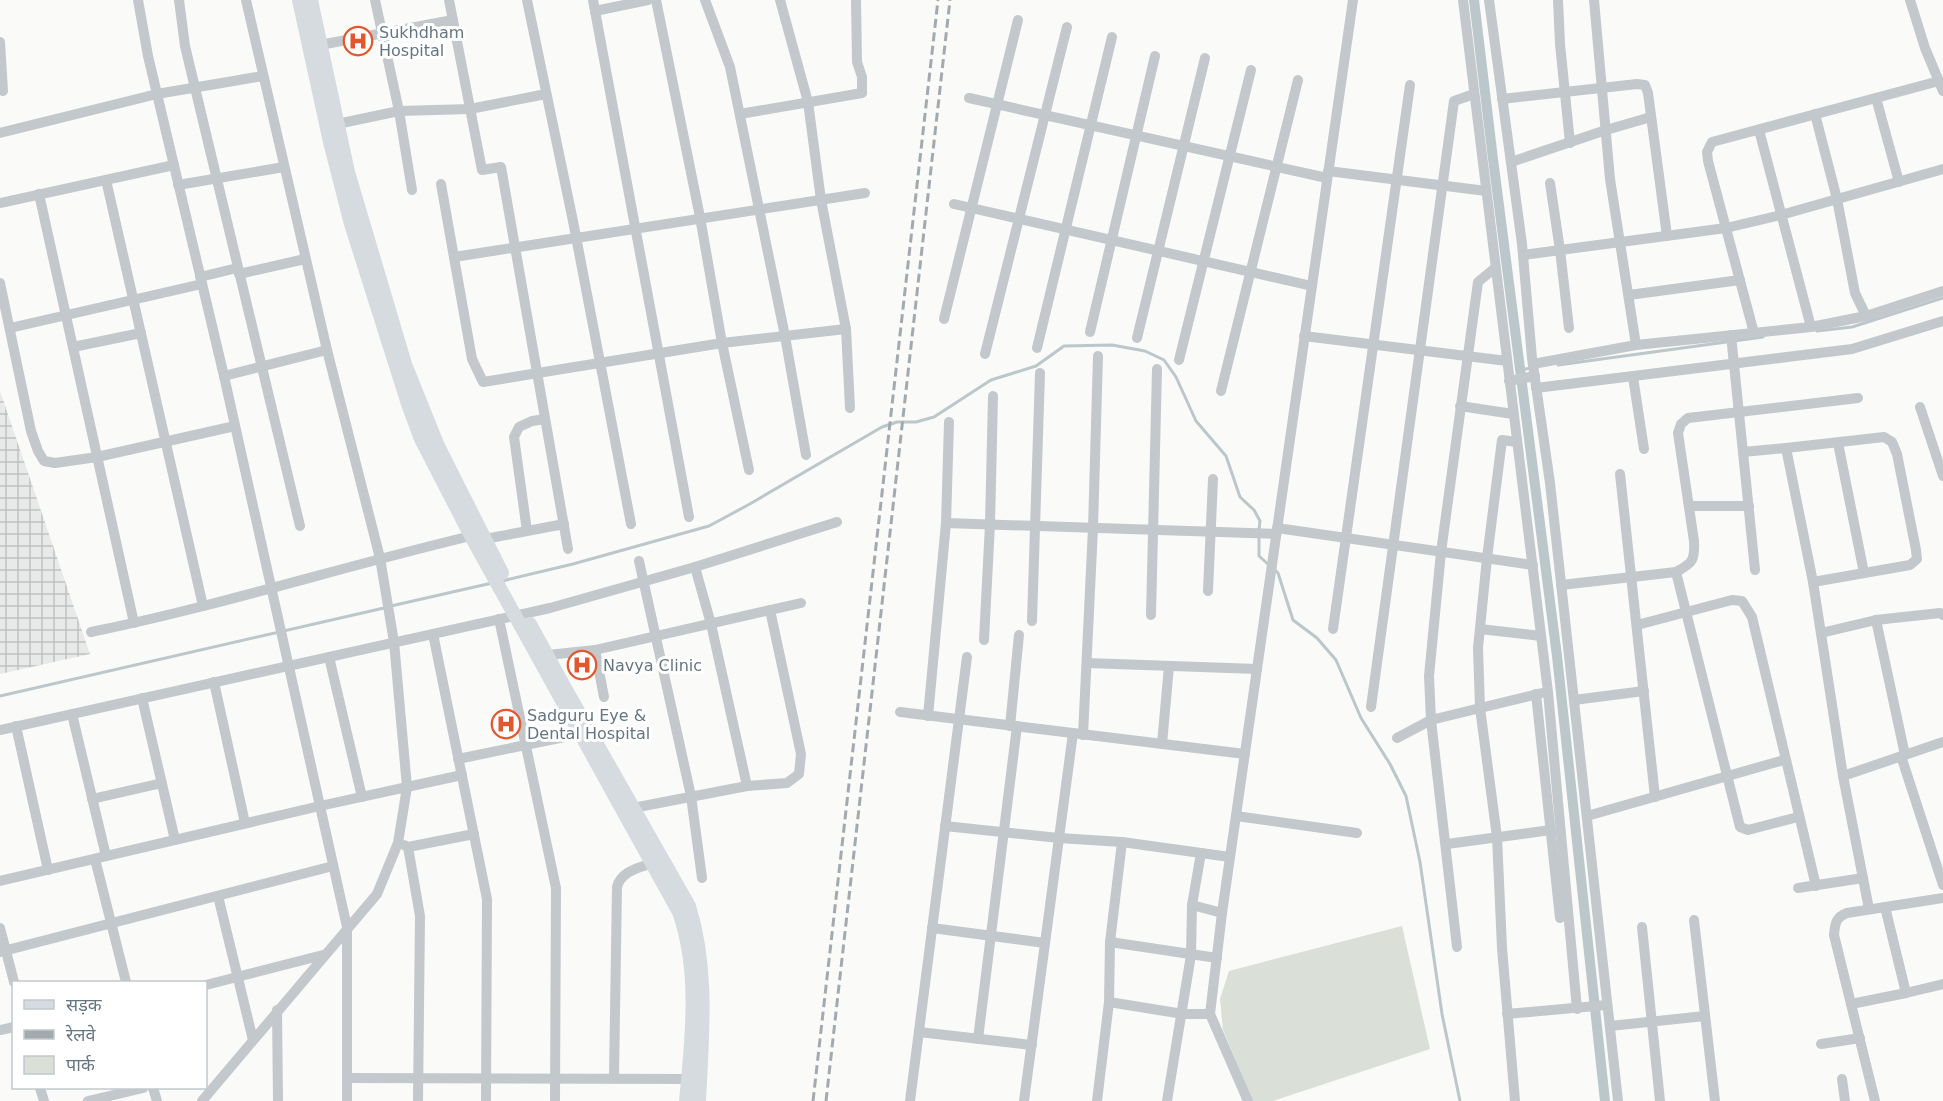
<svg xmlns="http://www.w3.org/2000/svg" width="1943" height="1101" font-family="'DejaVu Sans','Noto Sans Devanagari',sans-serif">
<style>
.industrial{fill:url(#industrial-grid)}
.park{fill:#dadfd7}
.lines{fill:none;stroke-linecap:round;stroke-linejoin:round}
.stream{stroke:#bbc7cb;stroke-width:3}
.canal{stroke:#bbc7cb;stroke-width:10}
.street{stroke:#c3c8cc;stroke-width:10}
.secondary{stroke:#d6dbdf;stroke-width:14}
.rail{stroke:#a2aab0;stroke-width:3;stroke-dasharray:9 4.5;stroke-linecap:butt}
.labels{text-anchor:middle;stroke-width:6;stroke-linejoin:round;paint-order:stroke}
.poi-label{font-size:16px;fill:#657683;stroke:#fff;text-anchor:start}
</style>
<defs>
<pattern id="industrial-grid" width="8" height="8" patternUnits="userSpaceOnUse" patternTransform="scale(1.5)"><rect width="8" height="8" fill="#e8e9e9"/><path d="M0 4h8M4 0v8" fill="none" stroke="#c0c1c2"/></pattern>
</defs>
<rect width="100%" height="100%" fill="#fafaf8"/>
<path class="industrial" d="M0,391L90,654L0,674Z"/>
<path class="park" d="M1402,926L1430,1049L1273,1101H1253L1223,1030L1220,999L1229,971Z"/>
<g class="lines">
<g class="stream">
<path d="M1817,331L1852,327L1943,298"/>
<path d="M1558,365L1763,337"/>
<path d="M1520,370L1531,368"/>
<path d="M1259,537V556L1269,565"/>
<path d="M1274,569L1278,573L1293,620L1317,638L1336,660L1361,718L1390,764L1406,796L1420,862L1442,1014L1460,1101"/>
<path d="M502,581L573,564L709,526L748,505L882,427L897,422H916L934,417L991,380L1036,366L1064,346L1112,345L1145,351L1164,360L1176,377L1196,421L1226,456L1240,497L1254,510L1260,521L1259,530"/>
<path d="M391,606L492,583"/>
<path d="M0,696L384,608"/>
</g>
<path class="canal" d="M1474,0L1493,159L1557,656L1605,1101"/>
<g class="street">
<path d="M138,0L148,56L224,376L347,927V1101"/>
<path d="M179,0L185,46L300,526"/>
<path d="M375,0L399,111L412,190"/>
<path d="M449,0L482,170L501,167L568,549"/>
<path d="M527,0L573,221L631,524"/>
<path d="M593,0L689,517"/>
<path d="M656,0L700,217L722,343L749,470"/>
<path d="M705,0L730,67L785,336L806,455"/>
<path d="M780,0L808,102L821,200L846,329L850,408"/>
<path d="M1463,0L1548,692L1577,1009"/>
<path d="M1489,0L1522,244L1532,358L1550,483L1618,1101"/>
<path d="M1558,0L1560,44L1570,143"/>
<path d="M1594,0L1610,179L1636,345"/>
<path d="M1910,0L1925,48L1943,91"/>
<path d="M595,11L648,0"/>
<path d="M0,42L3,91"/>
<path d="M320,45L453,20"/>
<path d="M969,98L1327,178"/>
<path d="M1876,98L1899,182"/>
<path d="M1502,99L1637,84L1645,85L1648,93L1667,236"/>
<path d="M740,114L862,93V77L857,62L856,0"/>
<path d="M1815,114L1837,199L1855,293L1866,316"/>
<path d="M337,124L399,111L470,109L546,94"/>
<path d="M1759,130L1811,327"/>
<path d="M0,133L157,94L263,76"/>
<path d="M1511,162L1606,130L1651,117"/>
<path d="M1328,171L1486,191"/>
<path d="M106,180L203,606"/>
<path d="M1550,183L1560,250L1569,328"/>
<path d="M441,184L472,359L483,382L722,343L846,329"/>
<path d="M178,185L284,167"/>
<path d="M39,194L134,623"/>
<path d="M0,203L174,165"/>
<path d="M954,204L1312,286"/>
<path d="M1523,255L1726,228L1781,215L1943,169"/>
<path d="M454,257L865,193"/>
<path d="M239,274L305,259"/>
<path d="M200,277L237,268"/>
<path d="M0,283L31,431L38,451L44,461L55,463L97,457L235,426"/>
<path d="M1629,295L1740,280"/>
<path d="M944,319L1018,20"/>
<path d="M10,328L202,284"/>
<path d="M1090,332L1155,56"/>
<path d="M1754,333L1708,161L1707,152L1712,142L1939,81"/>
<path d="M1731,335L1755,570"/>
<path d="M1304,336L1507,361"/>
<path d="M1137,338L1205,58"/>
<path d="M73,347L141,333"/>
<path d="M1037,348L1112,37"/>
<path d="M985,354L1067,27"/>
<path d="M1179,360L1251,70"/>
<path d="M1533,364L1636,345L1811,327L1866,316L1943,291"/>
<path d="M224,376L327,350"/>
<path d="M1633,377L1644,449"/>
<path d="M1509,381L1535,376"/>
<path d="M1536,388L1852,349L1943,321"/>
<path d="M1221,391L1298,80"/>
<path d="M1460,406L1513,414"/>
<path d="M1920,407L1943,476"/>
<path d="M1838,443L1864,573"/>
<path d="M1786,448L1884,437L1892,442L1897,454L1916,550L1917,559L1910,565L1813,582"/>
<path d="M1743,452L1786,448L1813,582L1843,776L1869,909"/>
<path d="M1620,474L1655,797"/>
<path d="M1690,506H1749"/>
<path d="M946,523L1276,534"/>
<path d="M1277,528L1533,565"/>
<path d="M527,531L514,437L519,427L532,421L545,419"/>
<path d="M485,539L564,524"/>
<path d="M639,561L691,796L702,878"/>
<path d="M695,567L711,624L747,786"/>
<path d="M1676,572L1740,827L1748,830L1798,817"/>
<path d="M1561,585L1676,572C1693,563 1695,560 1694,541L1678,433L1681,424L1688,418L1858,398"/>
<path d="M1208,591L1213,479"/>
<path d="M1151,615L1157,369"/>
<path d="M499,619L556,888L555,1101"/>
<path d="M1876,620L1905,755"/>
<path d="M1032,621L1040,373"/>
<path d="M1637,625L1732,600L1742,601L1752,617L1816,886"/>
<path d="M1333,629L1410,85"/>
<path d="M1480,629L1541,636"/>
<path d="M91,632C219,606 344,566 471,536"/>
<path d="M1821,633L1876,620L1940,613L1943,615"/>
<path d="M433,634L487,899L486,1101"/>
<path d="M984,640L990,524L993,396"/>
<path d="M595,650L604,697"/>
<path d="M548,655L595,650L801,603"/>
<path d="M329,657L362,797"/>
<path d="M1087,663L1257,669"/>
<path d="M214,682L245,823"/>
<path d="M1536,694L1560,918"/>
<path d="M142,698L175,840"/>
<path d="M1574,700L1644,691"/>
<path d="M1371,707L1454,101L1474,94"/>
<path d="M900,712L1245,754"/>
<path d="M72,714L106,856"/>
<path d="M928,716L946,523L949,422"/>
<path d="M16,726L48,870"/>
<path d="M1010,726L1019,635"/>
<path d="M0,730L550,608L695,567L837,522"/>
<path d="M1083,735L1093,528L1098,356"/>
<path d="M1397,738L1431,720L1542,693"/>
<path d="M1162,744L1169,666"/>
<path d="M1901,756L1943,885"/>
<path d="M458,759L579,734"/>
<path d="M1843,776L1943,742"/>
<path d="M92,799L162,783"/>
<path d="M633,808L747,786L787,783L799,774L801,754L770,610"/>
<path d="M1236,816L1357,833"/>
<path d="M1587,816L1784,760"/>
<path d="M945,826L1059,838L1122,842"/>
<path d="M1447,844L1551,830"/>
<path d="M404,845L408,847L474,834"/>
<path d="M408,847L420,916L418,1101"/>
<path d="M1201,853L1230,857"/>
<path d="M95,859L126,982"/>
<path d="M0,881L320,806L462,775"/>
<path d="M1798,888L1863,878"/>
<path d="M218,896L253,1040"/>
<path d="M1943,898L1847,913C1836,917 1835,923 1834,935L1851,1004L1906,993L1943,984"/>
<path d="M1885,907L1906,993"/>
<path d="M1694,920L1715,1101"/>
<path d="M1642,927L1660,1101"/>
<path d="M0,928L14,982"/>
<path d="M932,928L1045,943"/>
<path d="M1110,942L1217,958"/>
<path d="M1457,947L1431,720L1429,676L1441,552L1478,282L1495,268"/>
<path d="M0,952L333,866"/>
<path d="M206,985L323,955"/>
<path d="M1109,1002L1183,1014H1210"/>
<path d="M1851,1004L1875,1101"/>
<path d="M277,1010L278,1101"/>
<path d="M1507,1014L1607,1005"/>
<path d="M1610,1026L1705,1016"/>
<path d="M0,1030L14,1027"/>
<path d="M919,1032L1032,1045"/>
<path d="M978,1039L1017,726"/>
<path d="M1821,1044L1860,1038"/>
<path d="M614,1077L617,887C621,871 639,868 652,863"/>
<path d="M347,1078L688,1079"/>
<path d="M1842,1079L1845,1101"/>
<path d="M40,1088L44,1101"/>
<path d="M153,1088L157,1101"/>
<path d="M88,1101L143,1088"/>
<path d="M202,1101L377,894L398,843L407,787L394,642L380,558L327,350L246,0"/>
<path d="M910,1101L967,657"/>
<path d="M1024,1101L1073,733"/>
<path d="M1097,1101L1109,1002L1110,942L1122,842L1201,853L1192,905L1222,913"/>
<path d="M1167,1101L1191,955L1192,905"/>
<path d="M1248,1101L1210,1014L1222,913L1353,0"/>
<path d="M1515,1101L1502,948L1497,837L1480,708L1478,648L1487,558L1502,440L1517,442"/>
</g>
<g class="secondary">
<path d="M299,0L330,142L351,224L408,404L421,439L471,536L679,912C700,972 692,1038 686,1101"/>
<path d="M311,0L348,172L405,364L438,446L502,573"/>
<path d="M530,624L565,688L689,906C709,970 702,1036 699,1101"/>
</g>
<g class="rail">
<path d="M813,1101L938,0"/>
<path d="M826,1101L950,0"/>
</g>
</g>
<defs>
<g id="hospital-ring" transform="scale(1.5)"><circle r="9.5" fill="#fff" stroke="#e4572e" stroke-width="1.5"/><path d="M-5-5h3v3.5h4V-5h3V5h-3V1.5h-4V5h-3Z" fill="#e4572e"/></g>
</defs>
<g fill-rule="evenodd">
<use href="#hospital-ring" x="358" y="41"/>
<use href="#hospital-ring" x="582" y="665"/>
<use href="#hospital-ring" x="506" y="724"/>
</g>
<g class="labels">
<g class="poi-label">
<text x="379" y="38">Sukhdham<tspan x="379" dy="18">Hospital</tspan></text>
<text x="603" y="671">Navya Clinic</text>
<text x="527" y="721">Sadguru Eye &amp;<tspan x="527" dy="18">Dental Hospital</tspan></text>
</g>
</g>
<rect x="12" y="981" width="195" height="108" fill="#ffffff" stroke="#c1c8cd" stroke-width="1.5"/>
<rect x="24" y="1000" width="30" height="9" fill="#d6dbdf" stroke="#c1c8cd" stroke-width="1.5"/>
<text x="66" y="1011" font-size="18" fill="#657683">सड़क</text>
<rect x="24" y="1030" width="30" height="9" fill="#a2aab0" stroke="#c1c8cd" stroke-width="1.5"/>
<text x="66" y="1041" font-size="18" fill="#657683">रेलवे</text>
<rect x="24" y="1056" width="30" height="18" fill="#dadfd7" stroke="#c1c8cd" stroke-width="1.5"/>
<text x="66" y="1071" font-size="18" fill="#657683">पार्क</text>
</svg>
